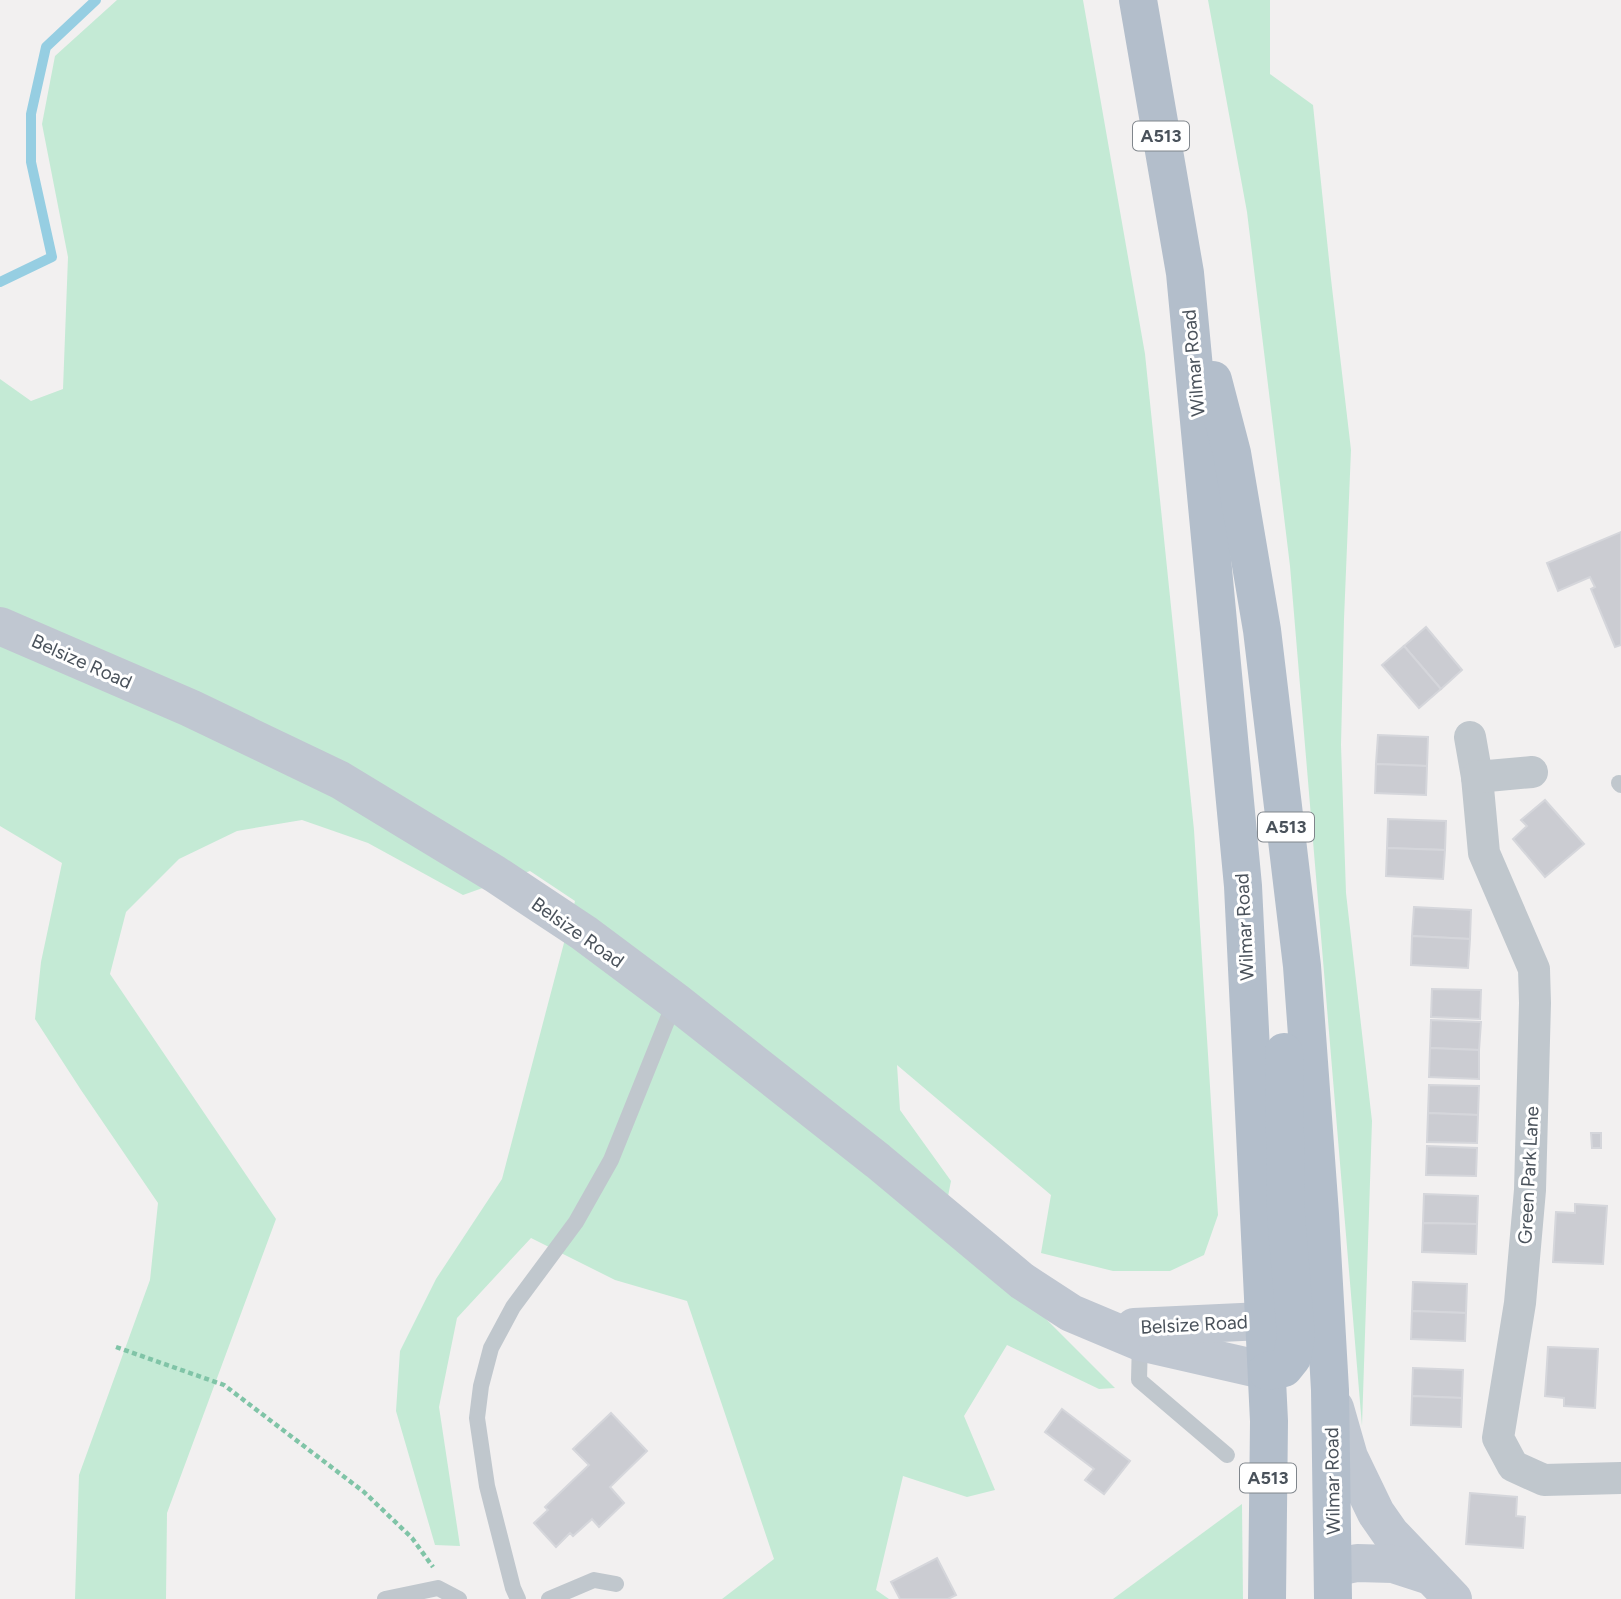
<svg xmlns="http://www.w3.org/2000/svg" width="1621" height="1599" font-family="Figtree,sans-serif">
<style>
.green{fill:#c4ead5}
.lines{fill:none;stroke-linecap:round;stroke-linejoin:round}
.stream{stroke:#96cee2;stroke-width:10}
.building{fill:#cbccd2;stroke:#d5d6db;stroke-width:2}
.path{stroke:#80c4a7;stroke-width:4.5;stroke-dasharray:5 3.5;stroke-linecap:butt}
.lane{stroke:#c0c7cd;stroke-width:16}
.street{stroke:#c0c7cd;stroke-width:32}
.secondary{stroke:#c0c7d1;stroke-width:38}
.primary{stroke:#b3becb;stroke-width:38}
.labels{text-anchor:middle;stroke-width:6;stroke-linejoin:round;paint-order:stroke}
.shield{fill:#fff;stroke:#80868c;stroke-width:2}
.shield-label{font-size:18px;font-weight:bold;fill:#4a525b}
.street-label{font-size:19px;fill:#4a525b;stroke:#fff}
</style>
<rect width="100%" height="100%" fill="#f2f0f0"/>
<g class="green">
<path d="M117,0H1083L1145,354L1194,830L1218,1215L1204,1255L1170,1271H1113L1041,1253L1051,1195L897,1065L900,1110L951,1181L942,1227L1041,1314L1115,1388L1099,1389L1007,1345L964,1416L995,1490L967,1497L903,1476L876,1590L889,1599H722L774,1559L687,1301L615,1280L531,1238L457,1318L439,1407L460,1546L435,1545L396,1411L400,1351L436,1279L502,1179L575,901L530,871L463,895L368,843L302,820L237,831L179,859L126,912L110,974L276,1219L167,1513L166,1599H75L79,1475L150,1280L158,1203L81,1090L35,1019L41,962L62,863L0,826V379L31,401L63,389L68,257L42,124L55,56Z"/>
<path d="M1208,0H1270V74L1313,105L1331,279L1351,450L1344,619L1341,745L1346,893L1372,1121L1362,1426L1290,566L1247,212Z"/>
<path d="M1242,1504L1243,1599H1113Z"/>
</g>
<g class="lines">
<path class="stream" d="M0,282L52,257L31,162V114L46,47L96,0"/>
</g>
<g class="building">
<path d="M1621,532V645L1615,647L1591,589L1595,587L1590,577L1558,591L1547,563Z"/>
<path d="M1426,627L1462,670L1441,689L1404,646Z"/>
<path d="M1404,646L1441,689L1419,708L1382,665Z"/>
<path d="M1378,735L1428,737L1427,766L1376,764Z"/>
<path d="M1376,764L1427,766L1426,795L1375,793Z"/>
<path d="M1545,800L1584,844L1545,877L1513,839L1527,826L1521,820Z"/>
<path d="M1388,819L1446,821L1445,850L1387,848Z"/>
<path d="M1387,848L1445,850L1443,879L1386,876Z"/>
<path d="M1414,907L1471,910L1470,939L1412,936Z"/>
<path d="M1412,936L1470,939L1468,968L1411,965Z"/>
<path d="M1432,989L1481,990L1480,1019L1431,1017Z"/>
<path d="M1431,1020L1481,1022L1479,1050L1430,1048Z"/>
<path d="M1430,1048L1479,1050V1079L1429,1077Z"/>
<path d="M1429,1085L1479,1086L1478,1115L1428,1113Z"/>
<path d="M1428,1113L1478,1115L1477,1143L1427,1142Z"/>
<path d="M1591,1133H1601V1148H1592Z"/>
<path d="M1427,1146L1477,1148L1476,1176L1426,1175Z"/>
<path d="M1424,1194L1478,1196L1477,1224L1423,1223Z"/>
<path d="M1575,1204L1607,1206L1603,1264L1553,1262L1556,1212L1575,1213Z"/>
<path d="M1423,1223L1477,1224L1476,1254L1422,1252Z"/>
<path d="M1413,1282L1467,1284L1466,1313L1412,1311Z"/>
<path d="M1412,1311L1466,1313L1465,1341L1411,1339Z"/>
<path d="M1548,1347L1598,1349L1595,1408L1564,1406V1398L1545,1396Z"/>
<path d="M1413,1368L1463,1370L1462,1398L1412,1396Z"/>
<path d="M1412,1396L1462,1398L1461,1427L1411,1425Z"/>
<path d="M1062,1409L1130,1461L1104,1494L1085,1480L1094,1469L1045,1432Z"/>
<path d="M611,1413L647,1451L610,1487L624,1503L599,1527L592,1519L573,1536L570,1533L556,1547L534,1523L548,1510L545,1507L589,1465L573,1449Z"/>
<path d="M1470,1493L1517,1497L1516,1516L1525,1517L1523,1548L1466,1544Z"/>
<path d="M937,1558L956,1595L948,1599H900L891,1582Z"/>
</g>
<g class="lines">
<path class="path" d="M116,1347L224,1385L364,1492L412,1538L433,1567"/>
<g class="lane">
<path d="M1619,783L1621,785"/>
<path d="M1140,1340L1139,1380L1227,1455"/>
<path d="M385,1599L438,1588L459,1599"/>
<path d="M518,1599L513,1588L487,1486L477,1418L481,1386L491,1348L513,1307L576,1222L611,1160L675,1001"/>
<path d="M549,1599L594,1580L616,1584"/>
</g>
<g class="street">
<path d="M1470,737L1477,777L1484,853L1534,969L1535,1003L1530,1190L1520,1303L1498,1438L1513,1466L1544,1480L1621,1478"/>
<path d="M1477,777L1532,772"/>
</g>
<g class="secondary">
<path d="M0,626L190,708L340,780L495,874L584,933L675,1001L878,1161L1022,1281L1071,1313L1140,1342L1267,1371"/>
<path d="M1134,1327L1263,1321L1294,1335"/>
<path d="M1335,1408L1349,1457L1376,1513L1390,1533L1453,1599"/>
<path d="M1333,1568L1357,1563L1393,1564L1430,1576"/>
</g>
<g class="primary">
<path d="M1138,0L1185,273L1243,886L1269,1421L1267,1599"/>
<path d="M1213,380L1232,453L1262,630L1302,966L1320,1214L1330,1390L1333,1599"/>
<path d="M1267,1371L1284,1368L1292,1358L1296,1336L1286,1215L1284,1052"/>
</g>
</g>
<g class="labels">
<g class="shield">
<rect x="1133" y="121.5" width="56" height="29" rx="5"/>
<rect x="1258" y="812.5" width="56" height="29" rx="5"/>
<rect x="1240" y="1463.5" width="56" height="29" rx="5"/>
</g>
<g class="shield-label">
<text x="1161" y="142">A513</text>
<text x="1286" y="833">A513</text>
<text x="1268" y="1484">A513</text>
</g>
<g class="street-label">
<text transform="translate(1193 363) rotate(-95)" y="7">Wilmar Road</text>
<text transform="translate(82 661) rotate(24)" y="7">Belsize Road</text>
<text transform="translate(1244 927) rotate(-93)" y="7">Wilmar Road</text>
<text transform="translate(578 932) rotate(35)" y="7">Belsize Road</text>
<text transform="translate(1528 1175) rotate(-87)" y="7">Green Park Lane</text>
<text transform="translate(1194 1324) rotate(-3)" y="7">Belsize Road</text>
<text transform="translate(1332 1481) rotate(-91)" y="7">Wilmar Road</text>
</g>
</g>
</svg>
